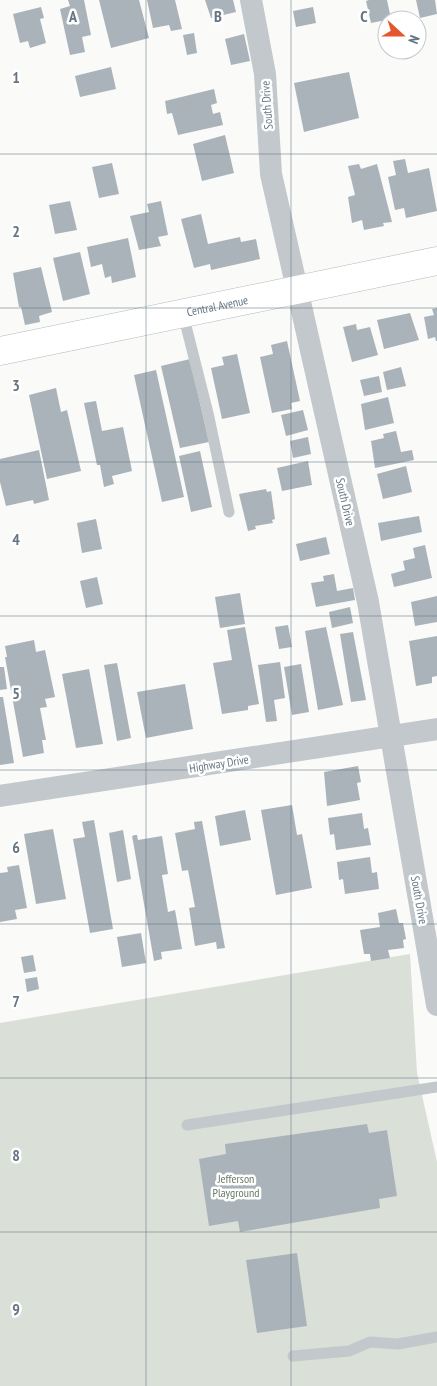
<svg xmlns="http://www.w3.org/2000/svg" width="437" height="1386" font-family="'PT Sans Narrow',sans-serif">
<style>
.green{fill:#dadfd7}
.building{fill:#aab3b9}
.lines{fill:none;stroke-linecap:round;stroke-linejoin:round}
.secondary-casing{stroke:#b3babf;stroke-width:29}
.service{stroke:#c3c8cc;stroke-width:11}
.minor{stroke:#c3c8cc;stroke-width:22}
.secondary{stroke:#fff;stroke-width:28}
.grid{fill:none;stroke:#657683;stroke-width:1;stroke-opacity:0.55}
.labels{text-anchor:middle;stroke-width:5;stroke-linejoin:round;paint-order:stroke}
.street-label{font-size:12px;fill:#657683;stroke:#fff}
.park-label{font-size:12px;fill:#687a64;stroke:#fff}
.grid-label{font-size:16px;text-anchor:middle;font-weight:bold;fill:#657683;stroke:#fff;stroke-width:5;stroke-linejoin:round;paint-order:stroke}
</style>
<rect width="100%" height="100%" fill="#fafaf8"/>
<path class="green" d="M410,954L417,1073L437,1162V1386H0V1023Z"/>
<g class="building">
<path d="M68,0H84L91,35L82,37L85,52L70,55L60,9L70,6Z"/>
<path d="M99,0H139L149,38L111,48Z"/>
<path d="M147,0H175L182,29L171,31L169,25L153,28Z"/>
<path d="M205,0H233L236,12L211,18Z"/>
<path d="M369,0H387L391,19L371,23L366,1Z"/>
<path d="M416,0H435L437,14L420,18Z"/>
<path d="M41,7L44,18L40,19L46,43L30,48L28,41L20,43L13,14Z"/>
<path d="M313,7L316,23L296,27L293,11Z"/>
<path d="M194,33L197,53L187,55L183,35Z"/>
<path d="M244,34L250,61L231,65L225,39Z"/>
<path d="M111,67L116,89L80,97L75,76Z"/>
<path d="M349,72L359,118L304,132L294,83Z"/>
<path d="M214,89L217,103L211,105L213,114L220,112L223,125L178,135L172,113L167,114L165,101Z"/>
<path d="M225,135L234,173L202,181L193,144Z"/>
<path d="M405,159L408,173L429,168L437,211L406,218L404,208L395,210L388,177L396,175L393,161Z"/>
<path d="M112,163L119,194L99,198L92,167Z"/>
<path d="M359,164L361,169L377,164L392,222L383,223L384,226L364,230L362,220L352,223L348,197L355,195L348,166Z"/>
<path d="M70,201L77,230L55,234L49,205Z"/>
<path d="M161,201L168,235L158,237L161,246L139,250L130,216L149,212L147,204Z"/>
<path d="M201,214L208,244L240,237L241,242L256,239L260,259L211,270L210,264L194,268L181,219Z"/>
<path d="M128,238L136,277L112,283L111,276L105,278L102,264L91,267L87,247Z"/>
<path d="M80,252L90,294L63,301L53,258Z"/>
<path d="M41,267L52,312L39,316L40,322L25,325L21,307H19L13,273Z"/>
<path d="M437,308V341H436L435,337L428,339L424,317L434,315L432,309Z"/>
<path d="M410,313L419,340L384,349L377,320Z"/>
<path d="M356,324L357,330L370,327L378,355L352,362L343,327Z"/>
<path d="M287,341L300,401L291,403L292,409L272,413L260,357L273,354L271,345Z"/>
<path d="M237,354L250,413L222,419L211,368L224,365L222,357Z"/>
<path d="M190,359L209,442L180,448L161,366Z"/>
<path d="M401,367L406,386L387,390L383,372Z"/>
<path d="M156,370L184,497L162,502L134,375Z"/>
<path d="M379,376L382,392L364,396L360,380Z"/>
<path d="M56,388L61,412L67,410L81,471L47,479L29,395Z"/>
<path d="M388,397L394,423L365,430L361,404Z"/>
<path d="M96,401L102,431L123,427L132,471L112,476L114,484L104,487L100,465H97L84,403Z"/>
<path d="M303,410L308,430L286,436L281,415Z"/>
<path d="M396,431L401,452L412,450L414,460L375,468L371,441L384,438L383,434Z"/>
<path d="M308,437L311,454L293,458L290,441Z"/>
<path d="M39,450L49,500L34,504L33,500L6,506L0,482V459Z"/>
<path d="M200,451L212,507L191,512L179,456Z"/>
<path d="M308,461L312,485L282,491L277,468Z"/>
<path d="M406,466L412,492L383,499L377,474Z"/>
<path d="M266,489L267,492L271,491L275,519L272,520L273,523L255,526L256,529L248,531L239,494Z"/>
<path d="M419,516L422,532L381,541L378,523Z"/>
<path d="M96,519L102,549L82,553L77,523Z"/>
<path d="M326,537L330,554L300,561L296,544Z"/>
<path d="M425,545L432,578L394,587L391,574L405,570L403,561L415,558L413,548Z"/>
<path d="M334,574L337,591L353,588L355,600L316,607L311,583L324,581L323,576Z"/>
<path d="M97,577L103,604L86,608L80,581Z"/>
<path d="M240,593L245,624L220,628L215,597Z"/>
<path d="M437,596V622L415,626L411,602Z"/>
<path d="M350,607L353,623L332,628L329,612Z"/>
<path d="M288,625L292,647L279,649L275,627Z"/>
<path d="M245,627L259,704L248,706V710L222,714L213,663L232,660L227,630Z"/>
<path d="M326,627L343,705L318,710L305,631Z"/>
<path d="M353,632L366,700L351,702L340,634Z"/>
<path d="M437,636V676L432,677V683L416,686L409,641Z"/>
<path d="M34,640L36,652L45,650L55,697L45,699L47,707L40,708L46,740H42L44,753L23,757L5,657H7L5,646Z"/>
<path d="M280,662L285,698L274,700L277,721L266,722L258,665Z"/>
<path d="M117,663L131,738L117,741L104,665Z"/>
<path d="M301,664L309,712L292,715L284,667Z"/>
<path d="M0,667H4L7,689L0,690Z"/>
<path d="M89,669L103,744L76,748L62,674Z"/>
<path d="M185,684L193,729L146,738L137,692Z"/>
<path d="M0,697H3L14,763L0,765Z"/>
<path d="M358,766L361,782L357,783L360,800L327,806L324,772Z"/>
<path d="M292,805L297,835L302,834L312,888L276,895L261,810Z"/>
<path d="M245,810L251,840L220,846L215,816Z"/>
<path d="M362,813L364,829L368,828L371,845L336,850L334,834L330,835L328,818Z"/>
<path d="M94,820L113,929L90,933L73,839L85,837L82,822Z"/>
<path d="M202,821L225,948L217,949L216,942L195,946L189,908L195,907L188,870L182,871L175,833L195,829L194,822Z"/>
<path d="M53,829L66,899L36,904L24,834Z"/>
<path d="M123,830L131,879L117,882L109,833Z"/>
<path d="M135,835H137L138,840L162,836L168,874L162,875L168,912L175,910L182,949L161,952L162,959L154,961L133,841L132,836Z"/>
<path d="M370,857L372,873L377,872L379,889L345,894L343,879L339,880L337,862Z"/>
<path d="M19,865L27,908L15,910L17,919L0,922V873L8,872L7,867Z"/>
<path d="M396,909L399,923H403L406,939L403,940L404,948L388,950L390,958L371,961L370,954H364L360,930L380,927L378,913Z"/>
<path d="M141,933L146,963L122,967L117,937Z"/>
<path d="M33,955L36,971L24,973L21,957Z"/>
<path d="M37,977L39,989L27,992L25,979Z"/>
<path d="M367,1124L369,1133L387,1130L397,1196L379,1199L380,1208L240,1232L238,1221L209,1226L199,1159L226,1154L225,1144Z"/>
<path d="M297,1253L307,1326L257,1333L246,1260Z"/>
</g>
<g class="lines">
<g class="secondary-casing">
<g id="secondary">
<path id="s1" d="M0,351L437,261"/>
</g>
</g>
<g class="service">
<path d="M183,314L208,413L229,512"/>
<path d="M187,1125L437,1087"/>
<path d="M293,1356L349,1351L370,1342L398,1344L437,1337"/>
</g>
<g class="minor">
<path d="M251,0L265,74L271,174L368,602L437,1005"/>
<path d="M0,796L437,729"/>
</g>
<use href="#secondary" class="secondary"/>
</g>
<path class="grid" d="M146,0V1386M291,0V1386M0,154H437M0,308H437M0,462H437M0,616H437M0,770H437M0,924H437M0,1078H437M0,1232H437"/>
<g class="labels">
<g class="street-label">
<text transform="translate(267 105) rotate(-94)" y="4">South Drive</text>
<text dy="4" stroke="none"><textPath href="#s1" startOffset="222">Central Avenue</textPath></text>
<text transform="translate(345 502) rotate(77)" y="4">South Drive</text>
<text transform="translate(219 764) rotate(-9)" y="4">Highway Drive</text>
<text transform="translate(419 900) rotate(80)" y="4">South Drive</text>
</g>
<g class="park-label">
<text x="236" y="1183">Jefferson<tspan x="236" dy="14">Playground</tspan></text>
</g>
</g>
<g class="grid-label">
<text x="73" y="22">A</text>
<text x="218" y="22">B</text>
<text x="364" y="22">C</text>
<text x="16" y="83">1</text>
<text x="16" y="237">2</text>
<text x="16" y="391">3</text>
<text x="16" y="545">4</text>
<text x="16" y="699">5</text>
<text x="16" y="853">6</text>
<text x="16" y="1007">7</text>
<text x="16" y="1161">8</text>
<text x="16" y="1315">9</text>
</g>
<g transform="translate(402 35) rotate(111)"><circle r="24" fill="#ffffff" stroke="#c1c8cd"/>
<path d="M0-4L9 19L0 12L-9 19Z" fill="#e4572e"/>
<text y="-8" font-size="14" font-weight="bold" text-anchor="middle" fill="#657683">N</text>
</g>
</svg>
